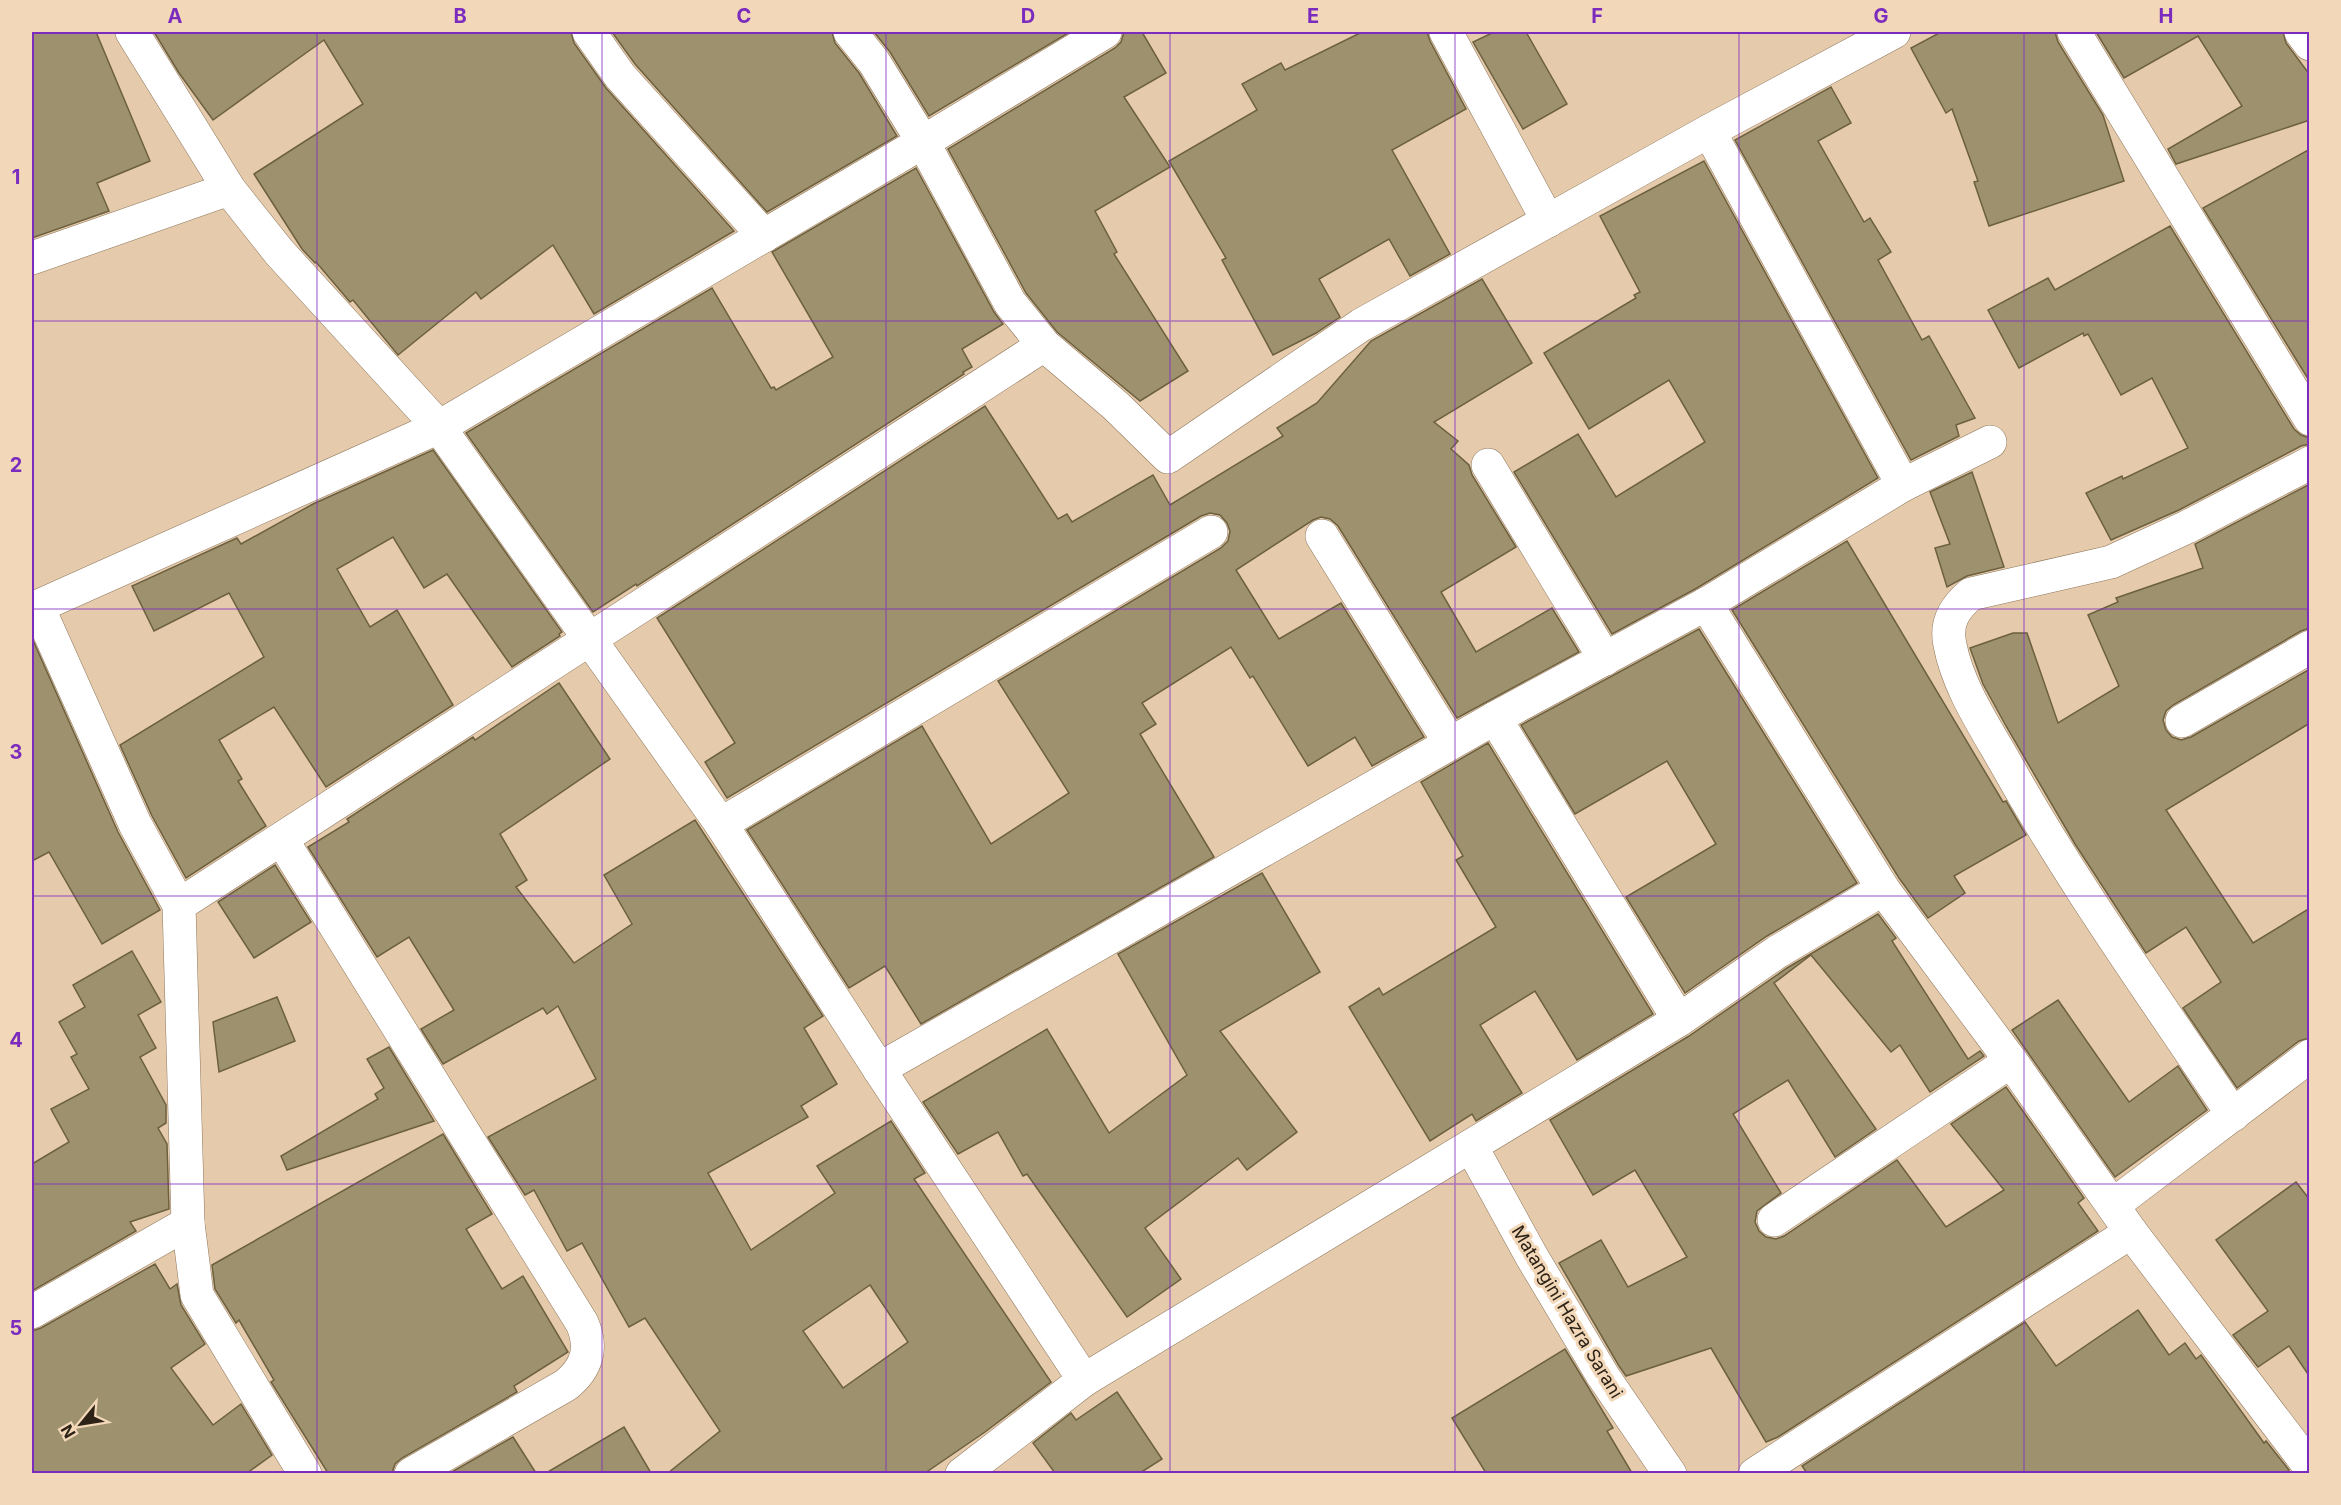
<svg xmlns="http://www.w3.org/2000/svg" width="2341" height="1505" font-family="Inter,sans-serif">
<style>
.building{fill:#9d916e;stroke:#6c603f;stroke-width:1.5;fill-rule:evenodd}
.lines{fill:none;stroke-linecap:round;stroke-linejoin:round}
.minor-casing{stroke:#8f775b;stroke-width:34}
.minor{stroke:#fff;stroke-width:33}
.grid{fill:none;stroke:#7b2cbf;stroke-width:1.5;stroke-opacity:0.55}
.labels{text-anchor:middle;stroke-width:6;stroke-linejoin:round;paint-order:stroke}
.street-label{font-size:18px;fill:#2c2216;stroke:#f2d7b8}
.neatline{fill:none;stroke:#7b2cbf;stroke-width:2}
.grid-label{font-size:20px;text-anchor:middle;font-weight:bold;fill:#7b2cbf}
</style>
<rect width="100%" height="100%" fill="#e5caac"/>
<g class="building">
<path d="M32,32H96L150,161L97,183L109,211L32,238Z"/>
<path d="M154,32H571L574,43L606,88L734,231L594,314L553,245L481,299L476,292L398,355L353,300L350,302L316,262L315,263L302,249L254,174L363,104L324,40L213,120L179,73Z"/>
<path d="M612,32H832L835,43L859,73L897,136L767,212L635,64Z"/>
<path d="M874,32H1070L929,116L890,52Z"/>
<path d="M1124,32H1142L1166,73L1124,97L1170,167L1095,211L1117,252L1114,254L1188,371L1140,401L1057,332L1026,293L948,149L1115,48L1121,42Z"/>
<path d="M1362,32H1427L1430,41L1466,109L1392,150L1450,254L1410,276L1389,239L1319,279L1340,317L1316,333L1273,355L1222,260L1226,258L1169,161L1257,110L1242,84L1281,63L1285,70Z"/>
<path d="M1494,32H1526L1567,104L1523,129L1473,42Z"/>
<path d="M1941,32H2055L2058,42L2103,115L2124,181L1989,226L1974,182L1978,181L1952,109L1946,113L1911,48Z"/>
<path d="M2096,32H2283L2286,43L2310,75V120L2176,164L2168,149L2242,106L2198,36L2124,78Z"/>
<path d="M1831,87L1851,123L1818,141L1864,222L1870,218L1891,252L1878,260L1922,340L1929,336L1975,418L1956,425L1959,436L1911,460L1735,140Z"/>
<path d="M2310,149V382L2203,208Z"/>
<path d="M1704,161L1878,478L1697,588L1612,634L1514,472L1578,434L1616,497L1705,442L1669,380L1589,429L1544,353L1636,298L1634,295L1640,292L1600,216Z"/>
<path d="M916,168L994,312L1003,324L962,349L972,367L963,372L964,374L637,586L636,584L593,612L466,433L712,288L771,388L774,387L776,390L833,357L772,252Z"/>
<path d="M2170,226L2294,429L2301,435L2310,438V444L2301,446L2179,510L2111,540L2086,493L2122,476L2123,479L2188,448L2152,378L2121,395L2088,334L2084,336L2083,333L2019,368L1988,310L2048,278L2055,290Z"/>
<path d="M1482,279L1532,363L1434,422L1458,441L1451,449L1469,465L1472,475L1516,547L1441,592L1476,652L1552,608L1579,652L1457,718L1338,526L1330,519L1321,517L1313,520L1236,570L1279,639L1341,603L1424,737L1372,766L1355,737L1308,766L1253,676L1250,678L1231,647L1142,703L1156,724L1140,734L1214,857L921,1024L885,966L849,988L747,830L922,726L991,844L1069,793L998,681L1221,548L1228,541L1230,531L1227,523L1220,515L1210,513L1201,516L727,798L705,762L735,743L657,618L985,406L1058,519L1067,514L1072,522L1153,475L1170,505L1283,436L1277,428L1317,403L1371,341Z"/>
<path d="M433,450L562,632L559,634L560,636L512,667L447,574L424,588L393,537L337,569L370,627L397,610L453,705L326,787L274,707L219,740L242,779L238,781L266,826L186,878L152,816L120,745L264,657L229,593L154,631L132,586L237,538L241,544L313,504Z"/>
<path d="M1972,472L2004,567L1967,576L1947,587L1935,548L1950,544L1930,492Z"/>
<path d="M2310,484V628L2301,631L2173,705L2166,711L2163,720L2166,730L2172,737L2181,740L2191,737L2310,669V723L2166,810L2253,943L2310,908V1038L2299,1041L2237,1088L2183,1008L2221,982L2186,927L2146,953L2075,844L2006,726L1983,684L1970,648L2013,633H2027L2058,723L2119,686L2088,615L2118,602L2116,598L2203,568L2195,544Z"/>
<path d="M1847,541L2003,802L2006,801L2026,835L1954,876L1965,893L1928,918L1899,878L1732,610Z"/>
<path d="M1699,629L1857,883L1767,936L1685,993L1626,897L1716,844L1667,761L1575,814L1521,725Z"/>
<path d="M32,638L118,832L160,910L102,944L49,852L32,861Z"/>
<path d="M559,683L610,759L500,834L527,880L516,887L574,963L632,924L604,875L695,820L823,1016L804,1028L837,1084L801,1106L808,1117L708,1173L751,1250L835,1193L817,1166L891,1121L925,1173L914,1179L1051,1382L985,1432L925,1473H668L720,1431L645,1318L629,1327L582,1243L567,1251L534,1190L525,1195L488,1137L596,1079L558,1006L547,1014L543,1008L443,1064L421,1029L454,1010L409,937L377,957L308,847L349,822L347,819L473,737L475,740ZM870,1285L908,1342L843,1388L803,1331Z"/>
<path d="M1488,743L1653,1014L1577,1060L1535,991L1480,1025L1522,1093L1476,1121L1472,1114L1430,1141L1349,1007L1379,988L1383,995L1496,927L1456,860L1463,856L1421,782Z"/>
<path d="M275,865L311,922L254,958L218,902Z"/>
<path d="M1262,873L1320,972L1220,1031L1297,1132L1247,1170L1238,1158L1145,1228L1181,1279L1127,1317L1027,1174L1023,1176L998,1132L958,1154L923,1102L1047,1029L1109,1133L1187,1075L1118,954Z"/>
<path d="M1878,914L1896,938L1892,941L1968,1059L1980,1051L1984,1056L1930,1092L1900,1045L1891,1052L1811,955L1774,983L1876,1129L1835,1157L1788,1080L1733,1114L1781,1193L1757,1211L1755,1222L1759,1231L1766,1237L1776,1239L1784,1236L1897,1160L1946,1227L2004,1190L1951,1124L2006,1087L2084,1198L2078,1203L2098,1231L1778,1437L1766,1442L1711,1348L1626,1376L1619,1366L1559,1263L1601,1240L1628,1287L1687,1257L1635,1170L1593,1195L1550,1120L1689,1036L1787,968Z"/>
<path d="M132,951L161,1002L138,1015L156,1048L140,1057L166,1105V1123L158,1128L167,1144L169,1209L130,1222L136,1231L32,1291V1164L69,1142L51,1109L89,1089L71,1057L77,1054L59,1022L85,1007L73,985Z"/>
<path d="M277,997L295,1041L219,1072L213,1022Z"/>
<path d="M2058,1000L2129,1102L2178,1066L2207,1110L2115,1177L2012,1030Z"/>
<path d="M389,1047L434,1121L287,1170L281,1156L378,1099L375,1094L384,1088L367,1059Z"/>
<path d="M443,1134L492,1214L466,1229L502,1289L523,1276L568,1352L514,1386L517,1392L402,1458L395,1464L392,1473H328L271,1382L274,1380L239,1320L236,1323L215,1289L212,1265Z"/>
<path d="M2296,1182L2310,1200V1377L2289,1346L2258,1367L2233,1335L2268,1311L2216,1240Z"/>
<path d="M155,1264L170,1289L177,1284L181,1305L205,1344L171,1368L213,1425L241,1404L272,1455L247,1473H32V1331L41,1328Z"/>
<path d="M2138,1310L2169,1355L2185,1343L2196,1359L2201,1355L2264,1443L2266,1441L2289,1470L2286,1473H1807L1802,1466L2025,1322L2056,1366Z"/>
<path d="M1565,1349L1613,1428L1607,1431L1632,1473H1486L1452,1418Z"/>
<path d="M1117,1392L1162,1459L1140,1473H1055L1033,1443L1071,1413L1076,1420Z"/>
<path d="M624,1427L651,1473H546Z"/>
<path d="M513,1437L536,1473H450Z"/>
</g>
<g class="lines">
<g class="minor-casing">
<g id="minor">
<path d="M132,32L229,189L279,252L439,427L721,824"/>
<path d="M589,32L620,76L764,236"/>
<path d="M850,32L874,62L923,142L1010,303L1044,345L1116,406L1168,457L1361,325L1709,131L1894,32"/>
<path d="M1446,32L1548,221"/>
<path d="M2074,32L2310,419"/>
<path d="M2301,32L2310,44"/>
<path d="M1709,131L1903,485"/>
<path d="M32,258L229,189"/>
<path d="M1488,465L1605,659"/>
<path d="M1322,536L1450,743"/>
<path d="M1706,604L1883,889L2011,1061L2131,1232L2310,1467"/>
<path d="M38,607L135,824L179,905L188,1223L197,1295L305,1474"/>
<path d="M32,609L439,427L923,142L1105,32"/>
<path d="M1495,718L1679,1020"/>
<path d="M2182,721L2310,647"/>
<path d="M282,840L582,1323C593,1348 587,1368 566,1385L411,1474"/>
<path d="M179,905L1044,345"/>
<path d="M879,1069L1495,718L1706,604L1903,485L1990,442"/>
<path d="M2233,1115C2156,999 2074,886 2006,764C1985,727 1958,687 1950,645C1945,623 1954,608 1971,594L2111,562L2187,527L2310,463"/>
<path d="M1471,1146L1532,1257L1603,1376L1670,1474"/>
<path d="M2113,1205L2310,1056"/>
<path d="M1774,1220L2011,1061"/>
<path d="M32,1312L188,1223"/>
<path d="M1084,1380L879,1069L721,824L1211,532"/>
<path d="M962,1474L1084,1380L1679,1020L1777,952L1883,889"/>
<path d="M1755,1474L2131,1232"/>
</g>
</g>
<use href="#minor" class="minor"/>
</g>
<path class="grid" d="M317,32V1474M602,32V1474M886,32V1474M1170,32V1474M1455,32V1474M1739,32V1474M2024,32V1474M32,321H2310M32,609H2310M32,896H2310M32,1184H2310"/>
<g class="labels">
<g class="street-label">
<text transform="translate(1567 1312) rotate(59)" y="6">Matangini Hazra Sarani</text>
</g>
</g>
<rect width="2341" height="1505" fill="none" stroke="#f2d7b8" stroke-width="66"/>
<g transform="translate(81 1424) rotate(240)" stroke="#f2d7b8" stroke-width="4.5" paint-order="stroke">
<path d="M0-4.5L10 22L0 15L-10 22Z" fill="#2c2216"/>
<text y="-9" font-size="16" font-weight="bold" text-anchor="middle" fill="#2c2216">N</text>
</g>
<rect x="33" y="33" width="2275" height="1439" class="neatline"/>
<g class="grid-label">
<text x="175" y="23">A</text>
<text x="460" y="23">B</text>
<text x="744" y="23">C</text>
<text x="1028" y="23">D</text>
<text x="1313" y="23">E</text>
<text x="1597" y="23">F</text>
<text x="1881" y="23">G</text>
<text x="2166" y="23">H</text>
<text x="16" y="184">1</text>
<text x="16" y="472">2</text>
<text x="16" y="759">3</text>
<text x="16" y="1047">4</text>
<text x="16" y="1335">5</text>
</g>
</svg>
